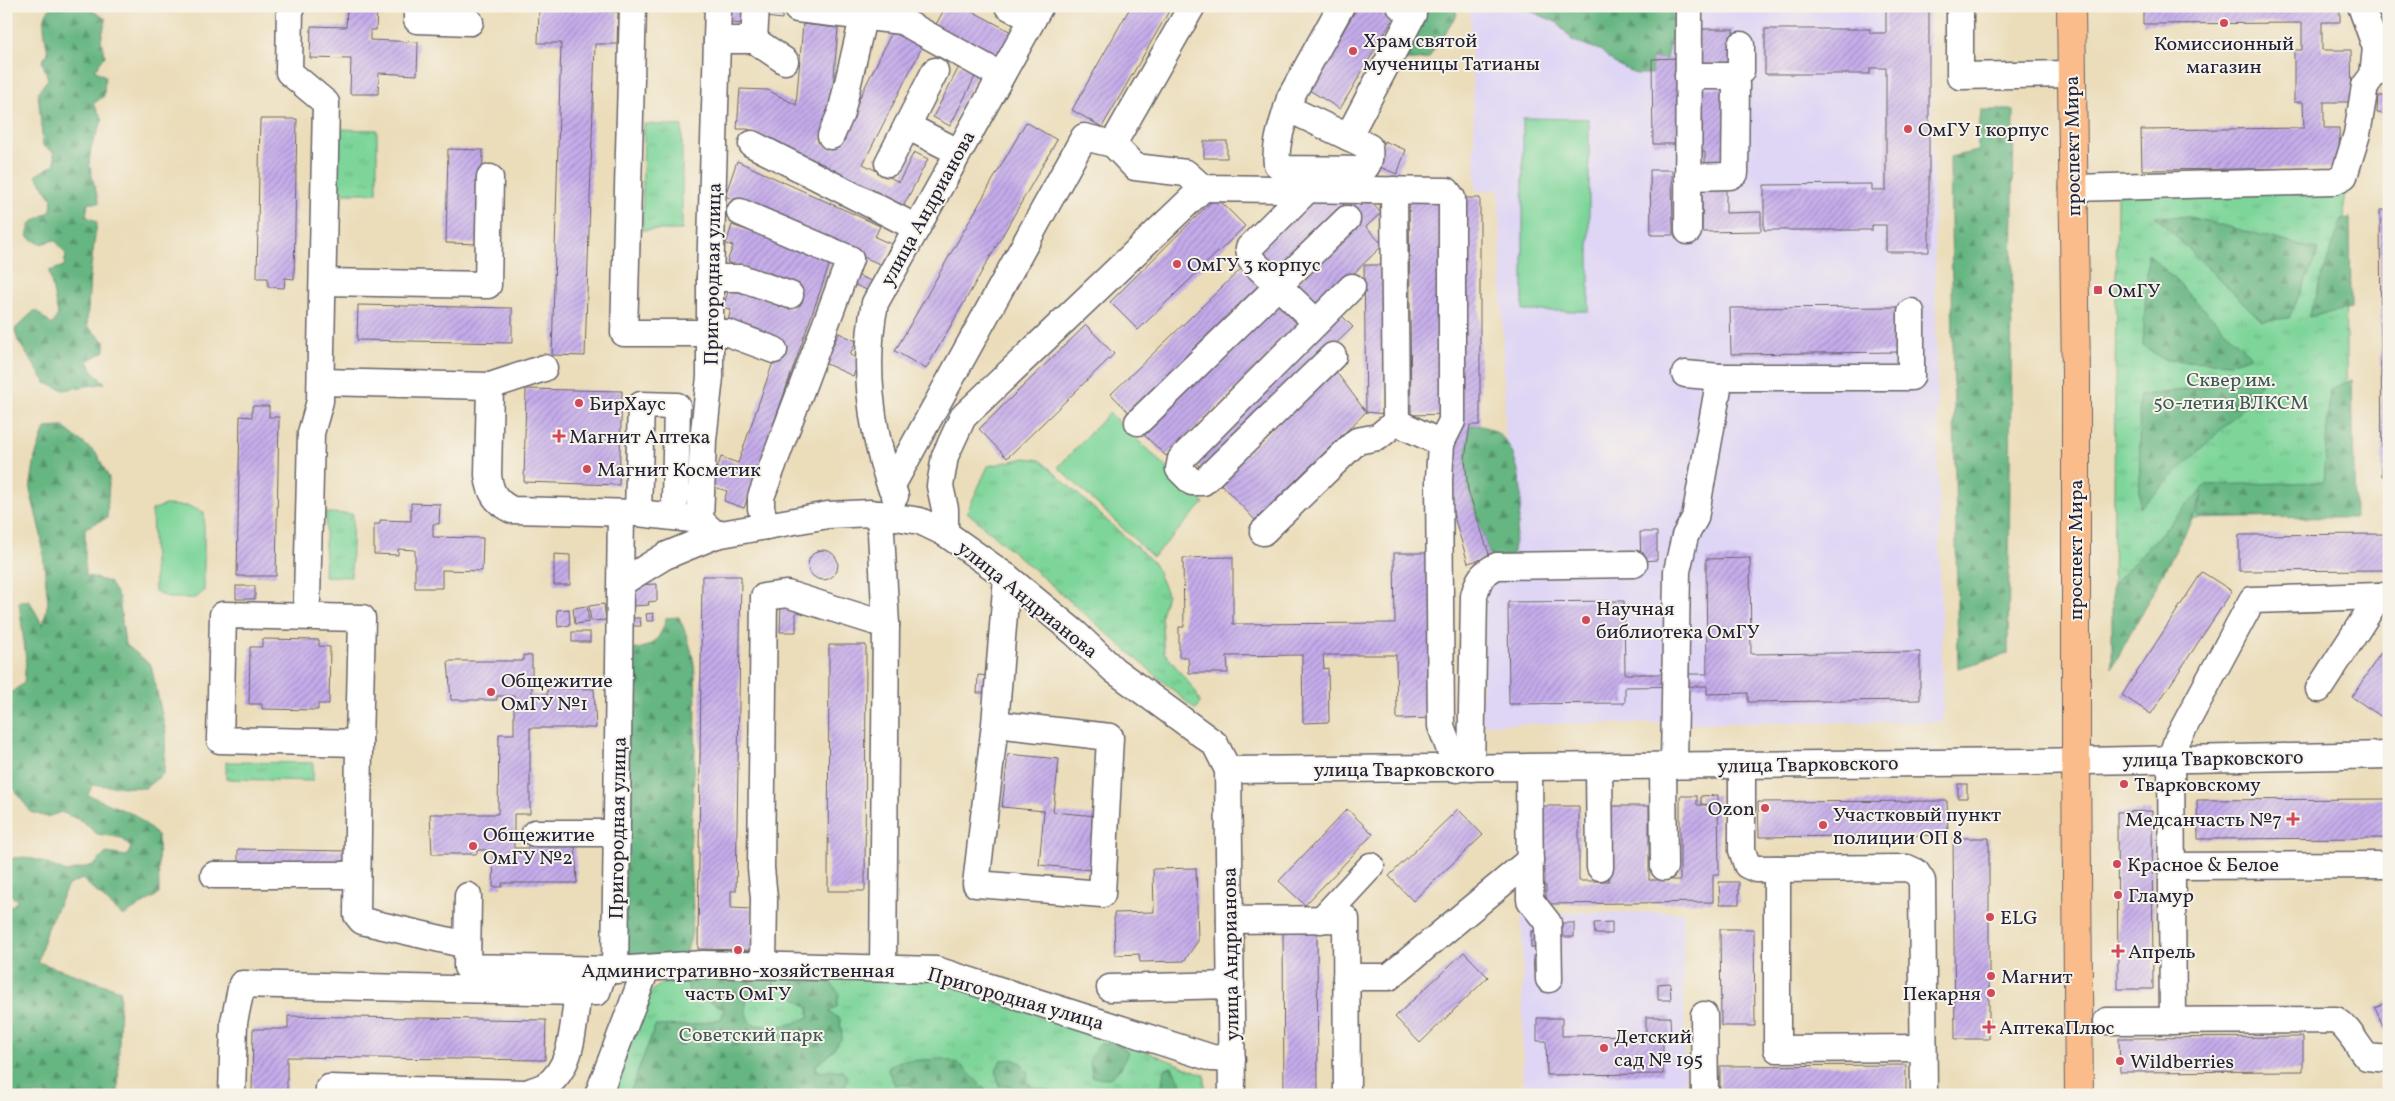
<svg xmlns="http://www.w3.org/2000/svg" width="2395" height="1101" font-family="Vollkorn,serif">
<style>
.built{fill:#dfd5f5}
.grass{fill:url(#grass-tufts);stroke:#507c6a}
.forest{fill:url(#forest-firs);stroke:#446c5e}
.pitch{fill:#7dd59a;stroke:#507c6a}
.building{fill:url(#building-hatch)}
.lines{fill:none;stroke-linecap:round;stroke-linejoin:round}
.minor-casing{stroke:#686367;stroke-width:29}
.major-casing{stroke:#686367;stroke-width:30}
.minor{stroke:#fff;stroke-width:26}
.major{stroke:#fabc8b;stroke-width:28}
.poi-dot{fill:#d1495b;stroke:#f7f3e8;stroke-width:2}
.labels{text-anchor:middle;stroke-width:4;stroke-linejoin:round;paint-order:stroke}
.poi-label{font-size:20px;fill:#22223b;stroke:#f7f3e8;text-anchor:start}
.street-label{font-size:20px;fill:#22223b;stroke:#f7f3e8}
.park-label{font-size:20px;fill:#3d5858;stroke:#f7f3e8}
</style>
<defs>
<pattern id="grass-tufts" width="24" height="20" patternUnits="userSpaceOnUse" patternTransform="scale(1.25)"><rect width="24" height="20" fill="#7dd59a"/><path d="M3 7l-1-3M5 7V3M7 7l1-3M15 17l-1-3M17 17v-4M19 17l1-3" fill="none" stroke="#6cb786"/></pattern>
<pattern id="forest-firs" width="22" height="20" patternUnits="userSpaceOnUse" patternTransform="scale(1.25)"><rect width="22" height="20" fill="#66b682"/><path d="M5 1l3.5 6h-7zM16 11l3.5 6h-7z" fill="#54946c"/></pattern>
<pattern id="building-hatch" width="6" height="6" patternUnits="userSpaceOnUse" patternTransform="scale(1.25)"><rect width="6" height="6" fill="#c5aceb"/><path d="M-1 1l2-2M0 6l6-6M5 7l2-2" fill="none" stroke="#a08cc0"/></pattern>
</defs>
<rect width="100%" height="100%" fill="#f7f3e8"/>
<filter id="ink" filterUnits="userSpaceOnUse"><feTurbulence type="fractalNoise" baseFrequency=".02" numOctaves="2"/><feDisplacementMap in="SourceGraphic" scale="10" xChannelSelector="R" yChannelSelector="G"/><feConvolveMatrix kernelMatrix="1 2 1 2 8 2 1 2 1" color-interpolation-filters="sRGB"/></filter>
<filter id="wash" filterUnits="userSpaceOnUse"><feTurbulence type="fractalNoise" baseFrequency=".0096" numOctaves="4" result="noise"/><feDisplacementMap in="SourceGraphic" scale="20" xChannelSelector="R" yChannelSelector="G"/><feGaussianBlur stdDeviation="1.12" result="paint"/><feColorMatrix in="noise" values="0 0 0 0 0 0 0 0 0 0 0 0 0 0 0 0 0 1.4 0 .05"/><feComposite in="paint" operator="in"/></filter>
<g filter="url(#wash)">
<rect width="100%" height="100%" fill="#ebddba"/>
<g class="built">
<path d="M1470,6H1930L1943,722L1481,724L1485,586L1509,571L1499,190L1476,191Z"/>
<path d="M1683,912L1685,1095H1523L1522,913Z"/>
</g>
<g class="grass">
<path d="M644,124L682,126V230H642Z"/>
<path d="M336,129L377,130V193H335Z"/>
<path d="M2344,185L2348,516L2187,519L2113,596L2117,191Z"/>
<path d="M1026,458L1040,460L1154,563L1167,594L1161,615L1164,652L1196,692L1200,703L1196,710L967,512L988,466Z"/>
<path d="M326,513L353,514L351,577L324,576Z"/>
<path d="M226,762L313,763V781L226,779Z"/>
<path d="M680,971L928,977L1083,1026L1205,1075V1095H611L646,995Z"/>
</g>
<g class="forest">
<path d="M53,6H84L106,19L101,40L105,56L95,70L105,76L104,96L93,104L103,119L91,147L89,164L99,203H88L86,216L97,222L90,274L87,326L105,342V351L88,361L94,373L105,383L64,390L46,383L18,341L15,329L35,310L52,325L58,315L49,271L64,266L66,254L55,240L40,244L27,236L31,223L51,211L52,199L36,175L55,164L54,152L43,146L38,92L48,79L42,61L48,53C46,39 38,16 53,6Z"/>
<path d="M1412,6H1454L1457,15L1428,59L1403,61Z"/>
<path d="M1519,6H1688L1670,42L1666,59H1652V74H1636L1614,63L1600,50L1573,41L1558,23Z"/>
<path d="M1981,110H2014L2008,654L1958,668L1950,157L1977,151Z"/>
<path d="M2155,216L2190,217L2319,250L2289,318L2262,321Z"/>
<path d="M2350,218L2351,308L2308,317L2342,219Z"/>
<path d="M2148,253L2251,356L2231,363L2164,360L2143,345Z"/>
<path d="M2263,379L2243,408L2140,508L2139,396Z"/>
<path d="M2352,380L2355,518L2197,517L2203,492L2196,512L2112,668V586L2206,485L2323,482L2330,389Z"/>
<path d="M1470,425C1508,425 1517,457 1521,490C1523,506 1515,538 1512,556L1490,557L1468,490L1465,459Z"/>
<path d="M63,427L97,454L109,478L107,518L85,528V575L109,582L119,598L125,644L151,665L166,733L164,773L145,788L92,785L88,795L135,815L158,836L159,894L123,916L82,879L68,885L47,928L38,962L120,990L118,1095H6V910L18,901L6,891V859L25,857L41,861L66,872L94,865L106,853L127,856L131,848L122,838L97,834L82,821L61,812L47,817L31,812L6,778L9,694L24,683L26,660L19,602L29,600L43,626L48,602L41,535L30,490L35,457L45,428Z"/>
<path d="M679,617C687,636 694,653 695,675C698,735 692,796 690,857C690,886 699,928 685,954L635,961L624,948L629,650C653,648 660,640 666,618Z"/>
<path d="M763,974L774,977V986L761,992H750C744,1004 744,1013 751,1024C772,1028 790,1027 809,1017V1008L797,1000L789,989L794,981L830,982L839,993L837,1007L829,1012L840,1019L842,1038L828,1056L815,1066L818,1072L842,1070L848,1076L842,1095H629L655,1026L691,1025L721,1019L724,1010C716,1001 701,1001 689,996L688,984L698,978Z"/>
<path d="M1115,1042L1128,1052L1121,1068L1110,1078L1092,1077L1090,1060L1098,1045Z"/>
<path d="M945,1059L961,1065L991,1095H918L911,1085H895L888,1071L890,1066L900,1061Z"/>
<path d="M1012,1059L1021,1063L1028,1073L1026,1082L1032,1087L1050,1091L1052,1095H1015L1016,1091L1011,1086H999L996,1070L1001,1060Z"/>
<path d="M1172,1067L1181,1083L1174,1095H1156L1155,1093L1162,1085L1164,1069Z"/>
</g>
<g class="pitch">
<path d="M1523,118L1589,119V311H1523Z"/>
<path d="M1109,413L1204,503L1153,557L1058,467Z"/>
<path d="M165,505L188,506L204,512V591L196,598H168L155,591L152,510Z"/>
</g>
<g id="blocks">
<g class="building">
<path d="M725,6H743L742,24L724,22Z"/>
<path d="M766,6H783L782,19L765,17Z"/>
<path d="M946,6H970L968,9L1017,35L1002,64L934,28Z"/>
<path d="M1131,6H1172L1102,127L1072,110Z"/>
<path d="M1358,6H1388L1397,12L1340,109L1309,90Z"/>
<path d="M1929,6V252H1886V225H1872V230H1764V185L1872,184V190H1886V68H1870V74H1765V29H1870V33H1886V7Z"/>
<path d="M2143,6H2340V22H2322V50H2351L2352,102H2324V128H2339L2340,168L2142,170L2141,130L2304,128L2303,102H2294V50H2302V23L2143,24Z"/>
<rect x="2386" y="6" width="3" height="52"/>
<path d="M347,8L377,9L376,30H370V40L418,42L417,75L379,73L378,94H350L351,59L310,58L311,26L346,27Z"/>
<path d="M539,9L618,12L617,44H595L585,356L552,355L561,43H538Z"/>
<path d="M803,24L838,28L830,122L820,143L834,150L893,30L923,45L863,164L899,182L914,152L928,159L903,207L748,129H737L740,89L768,90L796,105Z"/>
<rect x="1697" y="29" width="36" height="38"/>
<path d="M1678,58L1679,144H1653L1652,59Z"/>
<path d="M960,65L977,73L950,126L933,117Z"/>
<path d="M1697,88H1724L1728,167L1705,168V152H1698Z"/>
<path d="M2378,96H2389V114L2377,113Z"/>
<path d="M260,119H297L294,279L285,278L284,288L268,287V278H257Z"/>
<path d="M1026,122L1057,140L926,369L895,351Z"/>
<rect x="1204" y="141" width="23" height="17"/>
<path d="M1384,141L1406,150L1397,174L1375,165Z"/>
<path d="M448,149L483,150L481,244L446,243Z"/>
<path d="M737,161L880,226L875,237L891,244L882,265L725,196Z"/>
<path d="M1650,170H1672L1673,235H1651Z"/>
<path d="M1726,179V213L1761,212V231L1702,232V180Z"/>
<path d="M1332,192L1346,207L1277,274L1254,250L1311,195L1320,204Z"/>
<path d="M1446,196L1449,414L1411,415L1409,197Z"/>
<path d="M1216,197L1245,226L1138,330L1110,302Z"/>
<path d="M1456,198H1480V425H1470L1465,459L1468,490L1490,557L1468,563L1447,493Z"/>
<path d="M1368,199L1381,213L1366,227L1383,245L1315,311L1293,287L1361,222L1347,208L1354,200L1360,206Z"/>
<path d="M2380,210H2389V476H2382Z"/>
<path d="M732,225L831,260L744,508L724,501L727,491L711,486L721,457L738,463L780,342L727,323L731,310L723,307L730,286L792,308L799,288L727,262L733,246L726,244Z"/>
<path d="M1245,265L1266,287L1133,417L1111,394Z"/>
<path d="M1364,265H1386L1385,414L1366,412Z"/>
<path d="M855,274L873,282L869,291L851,283Z"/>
<path d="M1279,296L1304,322L1166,456L1140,431Z"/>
<path d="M358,305L512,308V343L357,340Z"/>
<path d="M1902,307V352L1731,354L1730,308Z"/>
<path d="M1340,314L1353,327L1204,471L1191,458Z"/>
<path d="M1086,325L1114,354L1007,458L979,429Z"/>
<path d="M839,333L856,341L850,355L860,360L853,376L824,363Z"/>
<path d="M1334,369L1366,412L1255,520L1218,481Z"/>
<path d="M526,389L622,391L619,485L524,482Z"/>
<path d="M252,406H269V417H279L276,576H237L240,416L252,417Z"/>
<path d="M411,503L440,504L439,524H433V537L483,538L482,571L442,570V588H415V550L398,549V555L374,554V524H380V520L411,521Z"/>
<path d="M1640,532H1657V560L1641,561Z"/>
<path d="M2387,534L2388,570L2239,571V535Z"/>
<circle cx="823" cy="565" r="15"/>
<path d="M1394,553H1437L1439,718L1397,719L1396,655H1323L1324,669L1328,668L1329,722L1303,723L1302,655L1227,656L1228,673H1189L1188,657H1179V627H1184L1183,558L1233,557V624L1395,623Z"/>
<path d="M554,554L570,555V585H554Z"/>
<path d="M1750,558L1751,654L1920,652V700L1748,702V693L1707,694V686L1625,687V703L1509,704L1508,602L1624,601L1625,674H1707L1706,559Z"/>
<path d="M2202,572L2232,591L2151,714L2122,695Z"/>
<path d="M702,576H741L736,891H731V908L752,909V950L698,949Z"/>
<path d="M657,584V601L648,602L649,605L632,606L631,585Z"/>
<rect x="236" y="586" width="19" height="13"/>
<path d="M604,604L606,620L591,621L589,606Z"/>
<path d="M781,605H796V632H780Z"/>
<path d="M587,606L589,622L575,624L573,608Z"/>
<path d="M569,609L570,625L558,627L557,610Z"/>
<path d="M653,613L654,621H647L646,614Z"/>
<path d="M632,618H640L641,626H632Z"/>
<rect x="572" y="632" width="18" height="10"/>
<path d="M262,639L319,640V646L330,647L329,704H318V710L262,709V704H249L250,647H262Z"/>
<path d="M2389,640V706L2382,717L2352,697Z"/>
<path d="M829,645H866L865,891H828Z"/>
<path d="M523,655L532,656V695H547L548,688L594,689L596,728H530V814H514V848H528V843H575L577,883H502V887H493L494,850H477V854H432L430,814H498L499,734H514V696H497V700H451L448,661H523Z"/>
<path d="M978,675L990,676L989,693H977Z"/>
<path d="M1008,754L1059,759L1053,812L1097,816L1091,870L1039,865L1044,811L1002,807Z"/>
<rect x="1958" y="784" width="9" height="14"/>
<path d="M1718,795L1719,874H1713V902L1546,904V886H1538L1537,806H1579V881H1609V806H1649V880H1680V796H1697V805H1716L1701,804V796Z"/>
<path d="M2389,799V838L2198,839L2197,800Z"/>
<path d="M1947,801L1948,835L1759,837L1758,802Z"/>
<path d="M1347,809L1373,834L1305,905L1279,881Z"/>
<path d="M1458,809L1483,835L1413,901L1389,876Z"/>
<path d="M2152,811L2153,989H2118L2117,812Z"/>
<path d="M1953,838H1989V1039H1955Z"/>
<path d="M238,849L346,851V870L238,868Z"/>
<path d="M1196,868L1198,941L1184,961L1140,962L1139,954L1115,955L1114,913L1154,912L1153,869Z"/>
<path d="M1719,882H1739V904H1720Z"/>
<path d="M1612,922V934H1595L1594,923Z"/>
<rect x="1558" y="923" width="16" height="14"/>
<path d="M1720,929H1754L1755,1026H1721Z"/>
<path d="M1283,930H1317L1318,1095H1284Z"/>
<rect x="1531" y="931" width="12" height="17"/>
<path d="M1464,952L1488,977L1420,1043L1395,1017Z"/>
<path d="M1547,955V974H1534L1533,956Z"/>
<path d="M1670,983L1671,1000H1658V984Z"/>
<path d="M2389,1002V1039L2375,1008Z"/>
<path d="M288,1016L546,1020L545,1060L287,1057V1095H252L253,1029H288Z"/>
<path d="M1646,1017H1670L1671,1040H1663V1074L1547,1075L1546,1041H1537V1018H1562V1036L1646,1035Z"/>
<path d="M2303,1037V1071L2120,1072L2119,1038Z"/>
<path d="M1906,1065V1095H1720V1066Z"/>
</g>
</g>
</g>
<g filter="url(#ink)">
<use href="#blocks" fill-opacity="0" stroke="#686367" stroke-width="1"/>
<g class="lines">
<g class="minor-casing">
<g id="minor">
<path d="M290,6L289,72L326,103L320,401L311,433L307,600"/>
<path d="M417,6V20L470,22"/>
<path d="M633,6L624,333H728L774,350"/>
<path d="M1008,6L1032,19"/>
<path d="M1960,6V76L2071,74"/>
<path d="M797,9L902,21L1000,75"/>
<path d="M717,40H754L785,61"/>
<path d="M754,40L756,6"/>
<path d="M1688,76H1732L1741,71V45"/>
<path d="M1287,108L1369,147C1370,156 1370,164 1363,170L1287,169L1277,164C1274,144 1285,118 1290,98L1341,6"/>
<path d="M907,126L958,152"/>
<path d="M831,136L841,113L863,18"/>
<path d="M1348,137L1413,14L1400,6"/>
<path d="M752,144L917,228"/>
<path d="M1113,144L1192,6"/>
<path d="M888,163L935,71"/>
<path d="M1688,177L1730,176L1735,173L1736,84L1732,76"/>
<path d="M2073,188L2334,181L2344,176L2357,134L2365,86L2373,75L2376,48L2361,6"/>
<path d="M1308,189L1249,248L1251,260L1316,322"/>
<path d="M740,212L850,259L761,497V508L766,526"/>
<path d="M1688,231L1689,9L1691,6"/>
<path d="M710,278H741L790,295"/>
<path d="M323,282L488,285L490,178"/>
<path d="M1333,356L1203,482H1192L1179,469L1181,459L1352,287"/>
<path d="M1685,374L1720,377"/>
<path d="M321,382L490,386L488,475C490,493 496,502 512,510L638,513L700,520"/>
<path d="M490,386L544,368"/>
<path d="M1138,422L1347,219"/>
<path d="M1396,422L1441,443"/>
<path d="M891,487L1084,137L1113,144L1135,167L1186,173L1203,188L1447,191L1452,198V421L1441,443L1439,479L1441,726L1457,769"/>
<path d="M895,496C894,491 891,487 889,482C870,426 863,361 875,303L1040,6"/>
<path d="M638,513L641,405L677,406L675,500"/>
<path d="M880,514L886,625L883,968"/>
<path d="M1263,532L1357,441L1378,437L1396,422L1394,190"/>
<path d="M945,533V509L940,486L945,456L963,417L1203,188"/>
<path d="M716,535L700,520L703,440L710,377V278L718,6"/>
<path d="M621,583L665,556L716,535L828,515L871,513L920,521L945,533L1007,577L1075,633L1114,670L1215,744L1228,770L1232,1095"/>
<path d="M223,615L362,618L359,743L220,740Z"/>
<path d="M2319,689L2379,596"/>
<path d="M995,724L1110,737L1102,894L976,884L995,724L1007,577"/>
<path d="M359,743L357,915L362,921L467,945"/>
<path d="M1742,765V850L1747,865L1756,869L1907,868L1916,872L1922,881L1924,1095"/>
<path d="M1663,766L1664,867"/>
<path d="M1674,766L1677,571L1685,536L1695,518L1720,377H1911V312"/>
<path d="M1599,767L1600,867"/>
<path d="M1471,768L1474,596C1478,580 1482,573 1497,566L1634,564"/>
<path d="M1529,768L1530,900L1548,923L1549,979"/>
<path d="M1228,770L2034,762L2389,755"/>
<path d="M535,833H617"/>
<path d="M2172,866L2389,865"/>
<path d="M1777,869V1049L1923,1048"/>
<path d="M214,875H357"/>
<path d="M468,896L467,967L615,970L703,964L936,970L1212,1058L1232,1059"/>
<path d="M1230,920L1346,919L1347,1095"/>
<path d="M1321,920L1371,866"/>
<path d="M763,965L764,898L761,868L764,597L787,594L886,625"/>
<path d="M615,970L621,513"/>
<path d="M1346,977H1389L1530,860"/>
<path d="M1110,988L1231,985"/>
<path d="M1704,1015L1705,1095"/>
<path d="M2107,1021L2336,1020C2350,1029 2356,1045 2367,1057L2389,1059"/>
<path d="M2173,1021L2171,759L2177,740L2252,600L2379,596"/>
<path d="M232,1095L234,1022L242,984L578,992"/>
<path d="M329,1095V1088L526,1093C532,1091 539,1089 545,1086C574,1068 573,1023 578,992H597L604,970"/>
<path d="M598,1095L646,969"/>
</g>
</g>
<g class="major-casing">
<path id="major" d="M2071,6L2076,377V761L2079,1095"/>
</g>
<use href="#minor" class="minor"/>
<use href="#major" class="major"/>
</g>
</g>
<g class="poi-dot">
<circle cx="2224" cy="23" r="5"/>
<circle cx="1353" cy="51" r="5"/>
<circle cx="1908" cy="129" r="5"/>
<circle cx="1177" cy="264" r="5"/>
<rect x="2093" y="285" width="10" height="10" rx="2.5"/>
<circle cx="579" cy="403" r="5"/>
<path d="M556.5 428.5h5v5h5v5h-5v5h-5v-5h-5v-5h5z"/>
<circle cx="587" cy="469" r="5"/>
<circle cx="1586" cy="620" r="5"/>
<circle cx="491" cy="692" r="5"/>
<circle cx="2124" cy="784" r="5"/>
<circle cx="1765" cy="808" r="5"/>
<path d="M2290.5 811.5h5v5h5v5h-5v5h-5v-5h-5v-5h5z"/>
<circle cx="1823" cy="825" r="5"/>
<circle cx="473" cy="846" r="5"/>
<circle cx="2117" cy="864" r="5"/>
<circle cx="2118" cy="895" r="5"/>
<circle cx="1990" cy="917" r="5"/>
<circle cx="738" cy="950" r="5"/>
<path d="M2115.5 943.5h5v5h5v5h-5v5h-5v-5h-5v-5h5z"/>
<circle cx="1991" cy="976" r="5"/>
<circle cx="1991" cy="993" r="5"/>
<path d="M1986.5 1019.5h5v5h5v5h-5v5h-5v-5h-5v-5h5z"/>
<circle cx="1604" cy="1048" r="5"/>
<circle cx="2120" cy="1061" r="5"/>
</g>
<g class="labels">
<g class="poi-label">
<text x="1363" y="47">Храм святой<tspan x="1363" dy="23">мученицы Татианы</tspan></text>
<text x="2224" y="50" text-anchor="middle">Комиссионный<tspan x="2224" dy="23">магазин</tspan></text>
<text x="1918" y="136">ОмГУ 1 корпус</text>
<text x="1187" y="271">ОмГУ 3 корпус</text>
<text x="2108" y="297">ОмГУ</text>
<text x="589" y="410">БирХаус</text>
<text x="569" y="443">Магнит Аптека</text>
<text x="597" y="476">Магнит Косметик</text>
<text x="1596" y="615">Научная<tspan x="1596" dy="23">библиотека ОмГУ</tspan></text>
<text x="501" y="687">Общежитие<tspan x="501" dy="23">ОмГУ №1</tspan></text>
<text x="2134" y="791">Тварковскому</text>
<text x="1755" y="815" text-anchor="end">Ozon</text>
<text x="1833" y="821">Участковый пункт<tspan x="1833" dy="23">полиции ОП 8</tspan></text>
<text x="2282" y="826" text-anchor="end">Медсанчасть №7</text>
<text x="483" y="841">Общежитие<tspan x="483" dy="23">ОмГУ №2</tspan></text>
<text x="2127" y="871">Красное &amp; Белое</text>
<text x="2128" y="902">Гламур</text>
<text x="2000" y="924">ELG</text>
<text x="2128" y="958">Апрель</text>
<text x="738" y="977" text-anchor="middle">Административно-хозяйственная<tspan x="738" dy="23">часть ОмГУ</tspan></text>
<text x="2001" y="983">Магнит</text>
<text x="1981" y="1000" text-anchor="end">Пекарня</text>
<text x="1999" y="1034">АптекаПлюс</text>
<text x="1614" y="1043">Детский<tspan x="1614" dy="23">сад № 195</tspan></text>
<text x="2130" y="1068">Wildberries</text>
</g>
<g class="street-label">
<text transform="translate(2072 146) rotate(-91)" y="7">проспект Мира</text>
<text transform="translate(927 208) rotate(-61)" y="7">улица Андрианова</text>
<text transform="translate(712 274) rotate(-89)" y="7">Пригородная улица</text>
<text transform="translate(2075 550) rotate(-90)" y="7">проспект Мира</text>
<text transform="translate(1028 599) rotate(39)" y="7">улица Андрианова</text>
<text transform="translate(2213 758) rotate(-1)" y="7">улица Тварковского</text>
<text transform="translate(1808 764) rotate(-1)" y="7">улица Тварковского</text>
<text x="1404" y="776">улица Тварковского</text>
<text transform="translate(617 828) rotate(-89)" y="7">Пригородная улица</text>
<text transform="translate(1230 954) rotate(-91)" y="7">улица Андрианова</text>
<text transform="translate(1016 998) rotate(16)" y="7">Пригородная улица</text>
</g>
<g class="park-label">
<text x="2231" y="386">Сквер им.<tspan x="2231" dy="23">50-летия ВЛКСМ</tspan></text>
<text x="751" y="1041">Советский парк</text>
</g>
</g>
<rect width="2395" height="1101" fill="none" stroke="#f7f3e8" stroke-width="25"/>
</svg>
